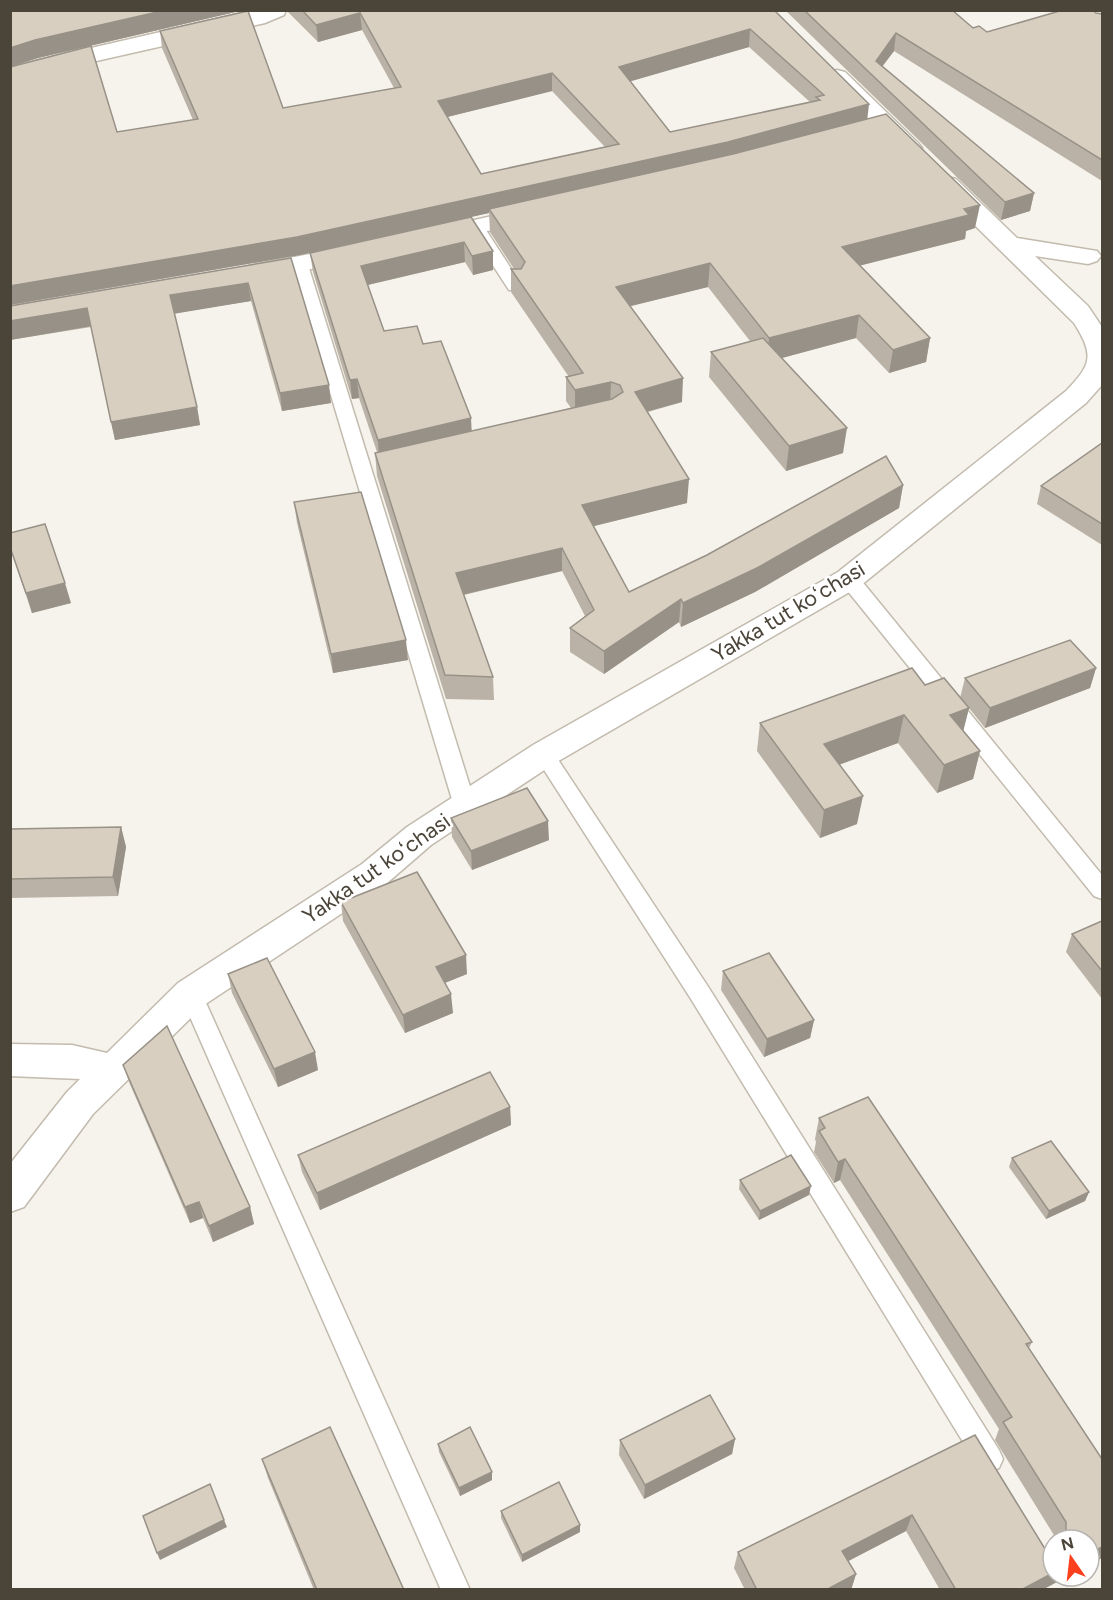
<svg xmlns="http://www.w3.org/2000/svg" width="1113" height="1600" font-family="Figtree,sans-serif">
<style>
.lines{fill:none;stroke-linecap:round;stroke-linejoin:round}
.service-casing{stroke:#c2bbae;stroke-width:3}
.minor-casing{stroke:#c2bbae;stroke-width:3}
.service{fill:#fff;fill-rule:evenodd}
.minor{fill:#fff;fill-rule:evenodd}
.wall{fill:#bab2a6;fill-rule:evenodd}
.shaded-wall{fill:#979187}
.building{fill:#d8cfc1;stroke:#979187;stroke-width:1.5;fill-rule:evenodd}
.labels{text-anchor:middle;stroke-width:5;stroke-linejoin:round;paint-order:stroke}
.street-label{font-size:22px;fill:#4b4439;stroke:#fff}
</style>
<rect width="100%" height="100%" fill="#f6f3ec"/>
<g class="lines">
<g class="service-casing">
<g id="service">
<path d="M478,225L486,230L523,287L521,290H509L507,287L470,230Z"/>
<path d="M300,260L308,265L476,806L472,812L465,814L458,812L454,806L292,265Z"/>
<path d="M849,572L856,574L1102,875V899L1094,896L842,584L840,579L842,574Z"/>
<path d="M544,746L551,749L707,985L999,1450L1003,1459L999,1468L989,1472L979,1468L691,999L537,759L534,754L537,749Z"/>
<path d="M191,985L199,987L202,994L470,1590H441L180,994L183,987Z"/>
</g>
</g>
<g class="minor-casing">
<g id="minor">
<path d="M256,10H286L284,15L265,23L52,71L10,83V69L39,60Z"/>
<path d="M837,70L845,72L918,143L922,148L918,153L910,155L902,153L829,82L826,77L829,72Z"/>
<path d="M947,177L956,179L1017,238L1097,251L1101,256L1097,261L1088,264L1035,256L1088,306L1102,327V385L1086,403L860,586L555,763L431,845L386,884L204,1005L93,1114L24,1207L10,1212V1164L67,1092L80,1079L10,1076V1044L72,1045L107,1053L178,983L362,864L407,827L533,745L838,572L1066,391C1091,365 1095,356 1074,323L938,189L935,184L938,179Z"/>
<path d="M533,207L542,209L545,214L542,219L434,243L425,241L422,236L425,231Z"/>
<path d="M355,245L364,248L368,253L364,258L249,282L240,279L236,274L240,269L249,266Z"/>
</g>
</g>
<use href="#service" class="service"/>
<use href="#minor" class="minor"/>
</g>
<g class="wall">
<path d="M10,10H244L38,58L14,66L117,132L193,120L162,48L160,31L283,108L394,88L362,30L318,42L288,12V10H774L867,119L975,228L966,231L965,239L860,265L930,338L926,362L889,373L856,338L782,358L843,453L786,471L709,377L711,352L750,341L708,287L630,306L682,402L648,412L687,503L594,526L629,592L903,485L899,508L755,592L681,627L679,622L604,674L570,652V628L585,616L562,571L464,595L493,677L494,700L446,699L377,476L375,453L377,452L359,398L352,399L313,272L310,253L471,217L493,251V270L473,275L465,262L368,285L384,331L423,344L472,431L571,408L566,401V377H569L511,292V269H514L490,232L489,213L300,255L10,305ZM749,47L810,102L670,132L630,81ZM552,91L605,147L481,174L447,117Z"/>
<path d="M785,10H952L973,28L987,32L1096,13L1102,14V181L894,51L882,67L1034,193L1030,211L1001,220Z"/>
<path d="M291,258L331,403L282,411L251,301L174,313L197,407L200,425L115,440L91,327L10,340V306Z"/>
<path d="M1102,443V545L1037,504L1041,486Z"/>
<path d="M294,502L408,660L333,673L297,523Z"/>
<path d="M10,533L71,603L32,613L10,548Z"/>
<path d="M1096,668L1090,688L985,728L969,708L963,731L980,751L973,779L937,793L898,743L839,765L857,824L820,838L757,751L760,723L925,685L960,698L965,678Z"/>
<path d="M451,818L549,840L472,870L452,837Z"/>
<path d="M121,827L126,847L118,896L10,898V829Z"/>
<path d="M341,902L467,974L445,983L453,1013L405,1033L343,921Z"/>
<path d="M1102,921V999L1066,952L1072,934Z"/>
<path d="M723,971L814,1020L810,1038L764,1057L721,990Z"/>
<path d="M228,974L318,1070L278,1087L232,993Z"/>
<path d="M123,1065L250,1207L254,1224L213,1242L203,1218L190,1223L129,1082Z"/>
<path d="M510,1107L511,1125L320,1210L302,1172L298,1155Z"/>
<path d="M819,1118L1032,1342L1029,1348L1102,1558L1089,1565V1540H1057L995,1440L999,1429L840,1180L834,1183L814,1152L816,1142L815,1139Z"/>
<path d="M1012,1158L1089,1192L1085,1201L1046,1219L1009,1167Z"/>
<path d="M740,1180L809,1195L759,1220L739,1189Z"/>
<path d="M975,1435L1050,1557L1053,1576H1068L1042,1590H940L906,1531L848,1561L856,1574L851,1590H745L734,1568L738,1552Z"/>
<path d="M735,1439L732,1454L644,1499L619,1455L620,1440Z"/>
<path d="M438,1444L492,1480L460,1496L439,1452Z"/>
<path d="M262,1459L404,1590H314L268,1478Z"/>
<path d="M501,1511L580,1525V1532L522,1562L501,1518Z"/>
</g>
<g class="shaded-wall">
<path d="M166,10H244L38,58L10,67V48L35,40Z"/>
<path d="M360,13L362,30L318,42L316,25Z"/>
<path d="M750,29L749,47L618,85L619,67Z"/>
<path d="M896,33L894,51L874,77L876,61Z"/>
<path d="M552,73V91L439,119L438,101Z"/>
<path d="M869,104L867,122L726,160L489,209V213L300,255L10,305V286Z"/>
<path d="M1034,193L1030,211L1001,220L1005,202Z"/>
<path d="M980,205L975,228L966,231L965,239L839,271L842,247Z"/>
<path d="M464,242L465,262L363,286L361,266Z"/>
<path d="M493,251V270L473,275L472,256Z"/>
<path d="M710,263L708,287L615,310L616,287Z"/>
<path d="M248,283L251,301L173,314L170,295Z"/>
<path d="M87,308L92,326L10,340V321Z"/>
<path d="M859,315L856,338L767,362L769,338Z"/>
<path d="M930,338L926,362L889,373L893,350Z"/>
<path d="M683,378L682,402L634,415L635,392Z"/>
<path d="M357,379L359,398L352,399L350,380Z"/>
<path d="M611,382L610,406L575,414V390Z"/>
<path d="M329,385L331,403L282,411L280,393Z"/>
<path d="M197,407L200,425L115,440L111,422Z"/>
<path d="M471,418L472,438L379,460L378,440Z"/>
<path d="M847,428L843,453L786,471L789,446Z"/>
<path d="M689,479L687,503L582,529V505Z"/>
<path d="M903,485L899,508L755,592L681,627L683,603Z"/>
<path d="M562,548V571L457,596L456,573Z"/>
<path d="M65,583L71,603L32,613L26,593Z"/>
<path d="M681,599L679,622L604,674V651Z"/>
<path d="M406,640L408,660L333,673L331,654Z"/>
<path d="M1096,668L1090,688L985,728L990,708Z"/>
<path d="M969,708L962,736L950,715Z"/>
<path d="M904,715L898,743L819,772L824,744Z"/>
<path d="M980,751L973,779L937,793L944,765Z"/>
<path d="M863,796L857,824L820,838L824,810Z"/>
<path d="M548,821L549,840L472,870L471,851Z"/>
<path d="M121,827L126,847L118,896L113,877Z"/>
<path d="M466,955L467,974L437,986L436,967Z"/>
<path d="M451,994L453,1013L405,1033L403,1015Z"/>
<path d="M814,1020L810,1038L764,1057L767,1039Z"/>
<path d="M315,1052L318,1070L278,1087L274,1069Z"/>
<path d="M510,1107L511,1125L320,1210L317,1193Z"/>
<path d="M845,1159L840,1180L834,1183L838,1162Z"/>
<path d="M811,1186L809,1195L759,1220L760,1211Z"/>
<path d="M1089,1192L1085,1201L1046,1219L1049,1211Z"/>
<path d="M199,1202L203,1218L190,1223L185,1207Z"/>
<path d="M250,1207L254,1224L213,1242L209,1226Z"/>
<path d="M735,1439L732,1454L644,1499L645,1485Z"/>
<path d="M492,1472V1480L460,1496L459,1488Z"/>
<path d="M912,1515L906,1531L837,1567L842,1551Z"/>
<path d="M224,1520L227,1527L160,1560L157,1553Z"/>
<path d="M580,1525V1532L522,1562V1555Z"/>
<path d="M1102,1547V1558L1089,1565V1554Z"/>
<path d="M1053,1573V1576H1068L1042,1590H1021Z"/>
<path d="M856,1574L851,1590H826Z"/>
</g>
<g class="building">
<path d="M10,10H166L35,40L10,48Z"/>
<path d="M302,10H774L869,104L728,142L297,237L10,286V67L91,46L117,132L198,119L160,31L248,11L283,108L401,87L360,13L316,25ZM750,29L824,95L816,97L820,100L670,132L619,67ZM552,73L619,144L481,174L438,101Z"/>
<path d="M804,10H952L973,28L979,26L987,32L1063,10H1093L1096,13L1102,14V160L896,33L876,61L1034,193L1005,202Z"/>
<path d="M886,114L980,205L964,209L969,215L842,247L930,338L893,350L859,315L769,338L710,263L616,287L683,378L635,392L689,479L582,505L629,592L707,555L886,456L903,485L757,568L683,603L681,599L604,651L570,628L594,610L562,548L456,573L493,677L445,675L375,453L612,399L623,392L620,385L611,382L575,390L566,377L583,373L511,269H521L525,262L489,209L733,154Z"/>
<path d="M471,217L493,251L472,256L464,242L361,266L384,331L417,326L423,344L441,341L471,418L378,440L357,379L350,380L310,253Z"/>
<path d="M291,258L329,385L280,393L248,283L170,295L197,407L111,422L87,308L10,321V306Z"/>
<path d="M763,338L847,428L789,446L711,352Z"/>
<path d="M1102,443V524L1041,486Z"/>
<path d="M361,492L406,640L331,654L294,502Z"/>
<path d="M45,524L65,583L26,593L10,547V533Z"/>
<path d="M1070,640L1096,668L990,708L965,678Z"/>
<path d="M912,668L925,685L944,678L969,708L950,715L980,751L944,765L904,715L824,744L863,796L824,810L760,723Z"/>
<path d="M527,788L548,821L471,851L451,818Z"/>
<path d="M121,827L113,877L10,879V829Z"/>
<path d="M417,872L466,955L436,967L451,994L403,1015L341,902Z"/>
<path d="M1102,921V971L1072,934Z"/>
<path d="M769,953L814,1020L767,1039L723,971Z"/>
<path d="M267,958L315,1052L274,1069L228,974Z"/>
<path d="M167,1026L250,1207L209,1226L199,1202L185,1207L123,1065Z"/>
<path d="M490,1072L510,1107L317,1193L298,1155Z"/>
<path d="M868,1097L1032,1342L1026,1344L1102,1459V1547L1089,1554V1540H1066V1522L1003,1422L1012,1417L845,1159L838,1162L819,1131L825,1128L819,1118Z"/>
<path d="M1051,1141L1089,1192L1049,1211L1012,1158Z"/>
<path d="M791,1155L811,1186L760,1211L740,1180Z"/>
<path d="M710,1395L735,1439L645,1485L620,1440Z"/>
<path d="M330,1427L404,1590H317L262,1459Z"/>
<path d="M470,1427L492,1472L459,1488L438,1444Z"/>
<path d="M975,1435L1050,1557L1053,1558V1573L1021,1590H956L912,1515L842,1551L856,1574L826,1590H757L738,1552Z"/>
<path d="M559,1482L580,1525L522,1555L501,1511Z"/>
<path d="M210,1484L224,1520L157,1553L143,1516Z"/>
</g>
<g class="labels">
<g class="street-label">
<text transform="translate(788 611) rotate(-31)" y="8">Yakka tut koʻchasi</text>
<text transform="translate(376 868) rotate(-35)" y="8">Yakka tut koʻchasi</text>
</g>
</g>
<rect width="1113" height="1600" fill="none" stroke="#4b4439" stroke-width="24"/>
<g transform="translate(1071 1558) rotate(346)"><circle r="28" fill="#ffffff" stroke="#b7b4b0" stroke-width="1.5"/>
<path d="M0-4.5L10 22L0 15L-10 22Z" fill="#fc3f1d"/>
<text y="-9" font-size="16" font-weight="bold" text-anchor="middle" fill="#4b4439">N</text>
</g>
</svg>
